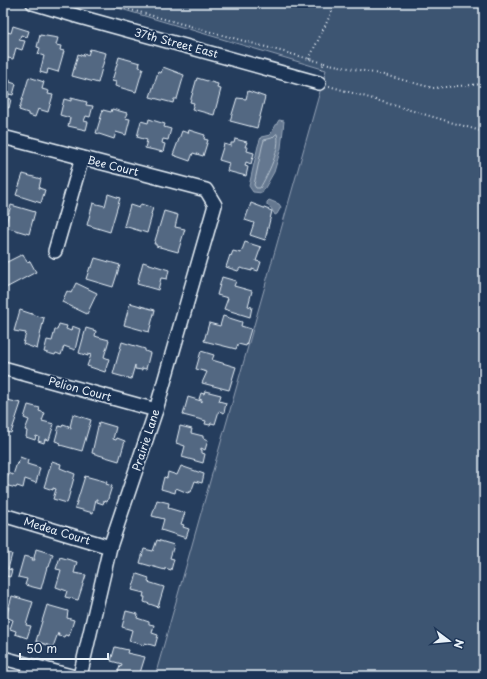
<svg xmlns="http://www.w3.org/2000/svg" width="487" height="679" font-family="'Playpen Sans',sans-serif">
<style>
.green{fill:#3e5472;stroke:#93a2b5}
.water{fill:#657890;stroke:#99a8ba}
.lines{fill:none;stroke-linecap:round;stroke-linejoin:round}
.shore{stroke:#b4c1ce;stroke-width:1}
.building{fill:#536782;stroke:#e8f1f8}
.street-casing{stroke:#e8f1f8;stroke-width:16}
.path{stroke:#e8f1f8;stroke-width:2;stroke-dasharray:1 3;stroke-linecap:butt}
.street{stroke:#1d3557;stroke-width:13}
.labels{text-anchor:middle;stroke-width:4;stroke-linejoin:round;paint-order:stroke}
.street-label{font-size:11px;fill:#e8f1f8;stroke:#1d3557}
</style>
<rect width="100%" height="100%" fill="#253d5d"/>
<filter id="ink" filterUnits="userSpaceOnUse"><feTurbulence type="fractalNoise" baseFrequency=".025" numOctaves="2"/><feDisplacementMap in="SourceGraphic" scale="8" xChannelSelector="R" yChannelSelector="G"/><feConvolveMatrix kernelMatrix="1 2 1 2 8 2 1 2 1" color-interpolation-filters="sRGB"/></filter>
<g filter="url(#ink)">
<path class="green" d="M101,3H484V676H155L326,70Z"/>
<g class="water">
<path d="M279,120L284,121L281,148L274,172L262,193L253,192L249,186L258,146L261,137L270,135Z"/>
<path d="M269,200L279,204L281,207L277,214L275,215L271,208L267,205V202Z"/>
</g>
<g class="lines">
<path class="shore" d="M277,134C282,147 267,176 260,188H256L254,185L262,147L264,140L272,138L275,135Z"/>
</g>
<g class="building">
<path d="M13,26L29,31L27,37L21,35L19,40L25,41L22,50L16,48L13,59L3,57V33L6,34L7,32L11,33Z"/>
<path d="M40,35L58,38L56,45L61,46L60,50L64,51L58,72L48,69L47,74L40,72L44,56L38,54L40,48L37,47Z"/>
<path d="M90,49L106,53L98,83L72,76L78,54L83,56L84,53L88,55Z"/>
<path d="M119,57L140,63L139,67L143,68L136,92L115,86L116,82L112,81Z"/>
<path d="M163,67L184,75L177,99H174L173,103L150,97L158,72L161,73Z"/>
<path d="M29,77L44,82L42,89L49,91L48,94L53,95L48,112L38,109L35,117L28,115V113L19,110Z"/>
<path d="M3,78L10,80V82L16,84L13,95L9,94L8,98L11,99L9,108L3,106Z"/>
<path d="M197,78L218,84L217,88L221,89L214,115L192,109L194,103L190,102Z"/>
<path d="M248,91L265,97L257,128L230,121L237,98L246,99Z"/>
<path d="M71,98L87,102L86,105L93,106L90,117L86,116L84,121L88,122L86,130L68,126L70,118L60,115L64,99L71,101Z"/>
<path d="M112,109L127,113L125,118L130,119L126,135L116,132L114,139L96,133L103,110L111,112Z"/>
<path d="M149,119L165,124L164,127L171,129L168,140L163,139L162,143L165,144L163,152L145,148L147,140L137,137L141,121L148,123Z"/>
<path d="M189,130L205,135L204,139L208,140L203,156L193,153L190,161L173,155L182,131L188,133Z"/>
<path d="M235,139L247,142L245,147H248L247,151L254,153L251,164L246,162L245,166L248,167L246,176L227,171L229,163L219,160L224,144L231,146V143H234Z"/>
<path d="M23,174L41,179L39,188L45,190L41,203L16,195Z"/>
<path d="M108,194L120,198L110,232L87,225L93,203L105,206Z"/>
<path d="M251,203L272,211L265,240L250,235L254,223L245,220Z"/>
<path d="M141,204L153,208L151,214L152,215L147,233L124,226L130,205L139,208Z"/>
<path d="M11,205L35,212L29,234L5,227Z"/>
<path d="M164,211L178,215L175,227L185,229L178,252L156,246V244H154Z"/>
<path d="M245,242L261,247L256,261L261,262L258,271L252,269V271L240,268L238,271L226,267L230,255L231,256L233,251L241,253Z"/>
<path d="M23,254L27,262L30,261L36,272L4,289L3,264Z"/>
<path d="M95,258L120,265L113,287L86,279L90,267H92Z"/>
<path d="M143,262L169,270L167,279L161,278L158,290L137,284Z"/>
<path d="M222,277L236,281L234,286L252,291L248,306L252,307L250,317L224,309L228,298L217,295Z"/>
<path d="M76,283L97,293L87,314L62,302L67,291L71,293Z"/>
<path d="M130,303L155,310L149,332L124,325Z"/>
<path d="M20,310L44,318L37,349L23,344L26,333L14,331Z"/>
<path d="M223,316L242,322L241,326L251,329L246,346L238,344L236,349L204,341L209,323L220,326Z"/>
<path d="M59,324L67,326L66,329L71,331L72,326L80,329L75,350L64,346L61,355L56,353L55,355L44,352L47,340L52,341L55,330H57Z"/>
<path d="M86,328L96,331L95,336L98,337L109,340L104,357L109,359L105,372L87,366L91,355L88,354V356L79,353Z"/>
<path d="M122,342L145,349V351L150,353L146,369L142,368V370L135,369V365L131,379L113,374Z"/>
<path d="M201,351L214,355L212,360L236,367L229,390L202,383L207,372L196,369Z"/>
<path d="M205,391L221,395L219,401L226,403L224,413L219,411L215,424L211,423L210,425L205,424L206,421L183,415L188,397L201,401L202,402V400L199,399L201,393L204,394Z"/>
<path d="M7,400L21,403L11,433L3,431V410Z"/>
<path d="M28,405L40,408L39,411L45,413L42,421L54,424L49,440L45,439L44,443L38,441L39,437L36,436L35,440L26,437L27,431L25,430L29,420L24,418Z"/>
<path d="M73,414L91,420L82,451L60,445L61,443L55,441L59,426L62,427L63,424L69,426L68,428L71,429V427H70Z"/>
<path d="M99,422L116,427L113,439L116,440L117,438L125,441L119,461L92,453Z"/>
<path d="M180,426L192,429L191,433L203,436V438L208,440L205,450L201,448V450H202V453L205,454L203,463L182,457L185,446L176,443Z"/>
<path d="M20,457L28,460L27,464L40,468L36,483L25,479L23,488L17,486L16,488L5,485L9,473L13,475L17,463L18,464Z"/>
<path d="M52,461L61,464L60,468L75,474L67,503L53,499L56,489L53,488V490L44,487Z"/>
<path d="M181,466L204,474L202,483L195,481L191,492H189L188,493L176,488L175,493L161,489L164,477L167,478L168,472L177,475Z"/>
<path d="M85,476L107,482L106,484L112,486L107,502L104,501L103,504L97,502V499H96L93,513L75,508Z"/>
<path d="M157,500L169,503L168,508L185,513L181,524L184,525L183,527L189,529L186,538L161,530L164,519L152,516Z"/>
<path d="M157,540L174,545L170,558L174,559L171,570L165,568V570L140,563L144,549L153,551Z"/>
<path d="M36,549L53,554L49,567H47L41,589L25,585L27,579L18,577L24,556L33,558L32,560H35L34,558Z"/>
<path d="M3,552L12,554L8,569L12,570L10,577L3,575Z"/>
<path d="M60,557L77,562L74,573L86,575L78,600L65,597L67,591L56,587L61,570L56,569Z"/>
<path d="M137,574L149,578L148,582L164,587L158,607L144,602L145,597H143L144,593L132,590Z"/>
<path d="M12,596L33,602L26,625L31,626L27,638L15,634L16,631L10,629L13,620L6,617Z"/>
<path d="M47,605L68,611L67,618L74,620L69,636L65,635L64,637L58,636L59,633H58L53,647L36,641Z"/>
<path d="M126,611L138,614L137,618L149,622V624L154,625L152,633L158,635L155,646L145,643L144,645L129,641L132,630L122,627Z"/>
<path d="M115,647L128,650L127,653L145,657L139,676L117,675L120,666L121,667L122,664L111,661Z"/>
</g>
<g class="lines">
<g class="street-casing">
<g id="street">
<path d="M33,3L80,17L319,83"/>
<path d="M3,137L206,190L215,205L156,410L110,547L80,676"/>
<path d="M55,251L82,158"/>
<path d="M3,368L156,410"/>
<path d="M3,515L110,547"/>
<path d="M3,658L71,676"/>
</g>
</g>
<g class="path">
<path d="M106,3L324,63L320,71"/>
<path d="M309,59L336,3"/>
<path d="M324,63L384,75L433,88L484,84"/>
<path d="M329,86L484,132"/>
</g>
<use href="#street" class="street"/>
</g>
</g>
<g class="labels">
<g class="street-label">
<text transform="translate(176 43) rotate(15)" y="4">37th Street East</text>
<text transform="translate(113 166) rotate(14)" y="4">Bee Court</text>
<text transform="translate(80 389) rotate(15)" y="4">Pelion Court</text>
<text transform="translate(146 440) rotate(-72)" y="4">Prairie Lane</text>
<text transform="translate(57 531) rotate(17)" y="4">Medea Court</text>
</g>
</g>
<rect width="487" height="679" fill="none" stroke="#1d3557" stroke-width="16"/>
<rect x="8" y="8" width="471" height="663" fill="none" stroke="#e8f1f8" stroke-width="1.5" filter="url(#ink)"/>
<g transform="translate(449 641) rotate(106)" stroke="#1d3557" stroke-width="3" paint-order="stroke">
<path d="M0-3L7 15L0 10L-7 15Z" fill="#e8f1f8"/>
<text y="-6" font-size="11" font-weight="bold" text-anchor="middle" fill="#e8f1f8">N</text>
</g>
<path d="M20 653v6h88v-6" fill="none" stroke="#e8f1f8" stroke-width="2"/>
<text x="26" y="653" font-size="12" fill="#e8f1f8" stroke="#1d3557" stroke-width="3" paint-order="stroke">50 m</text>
</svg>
